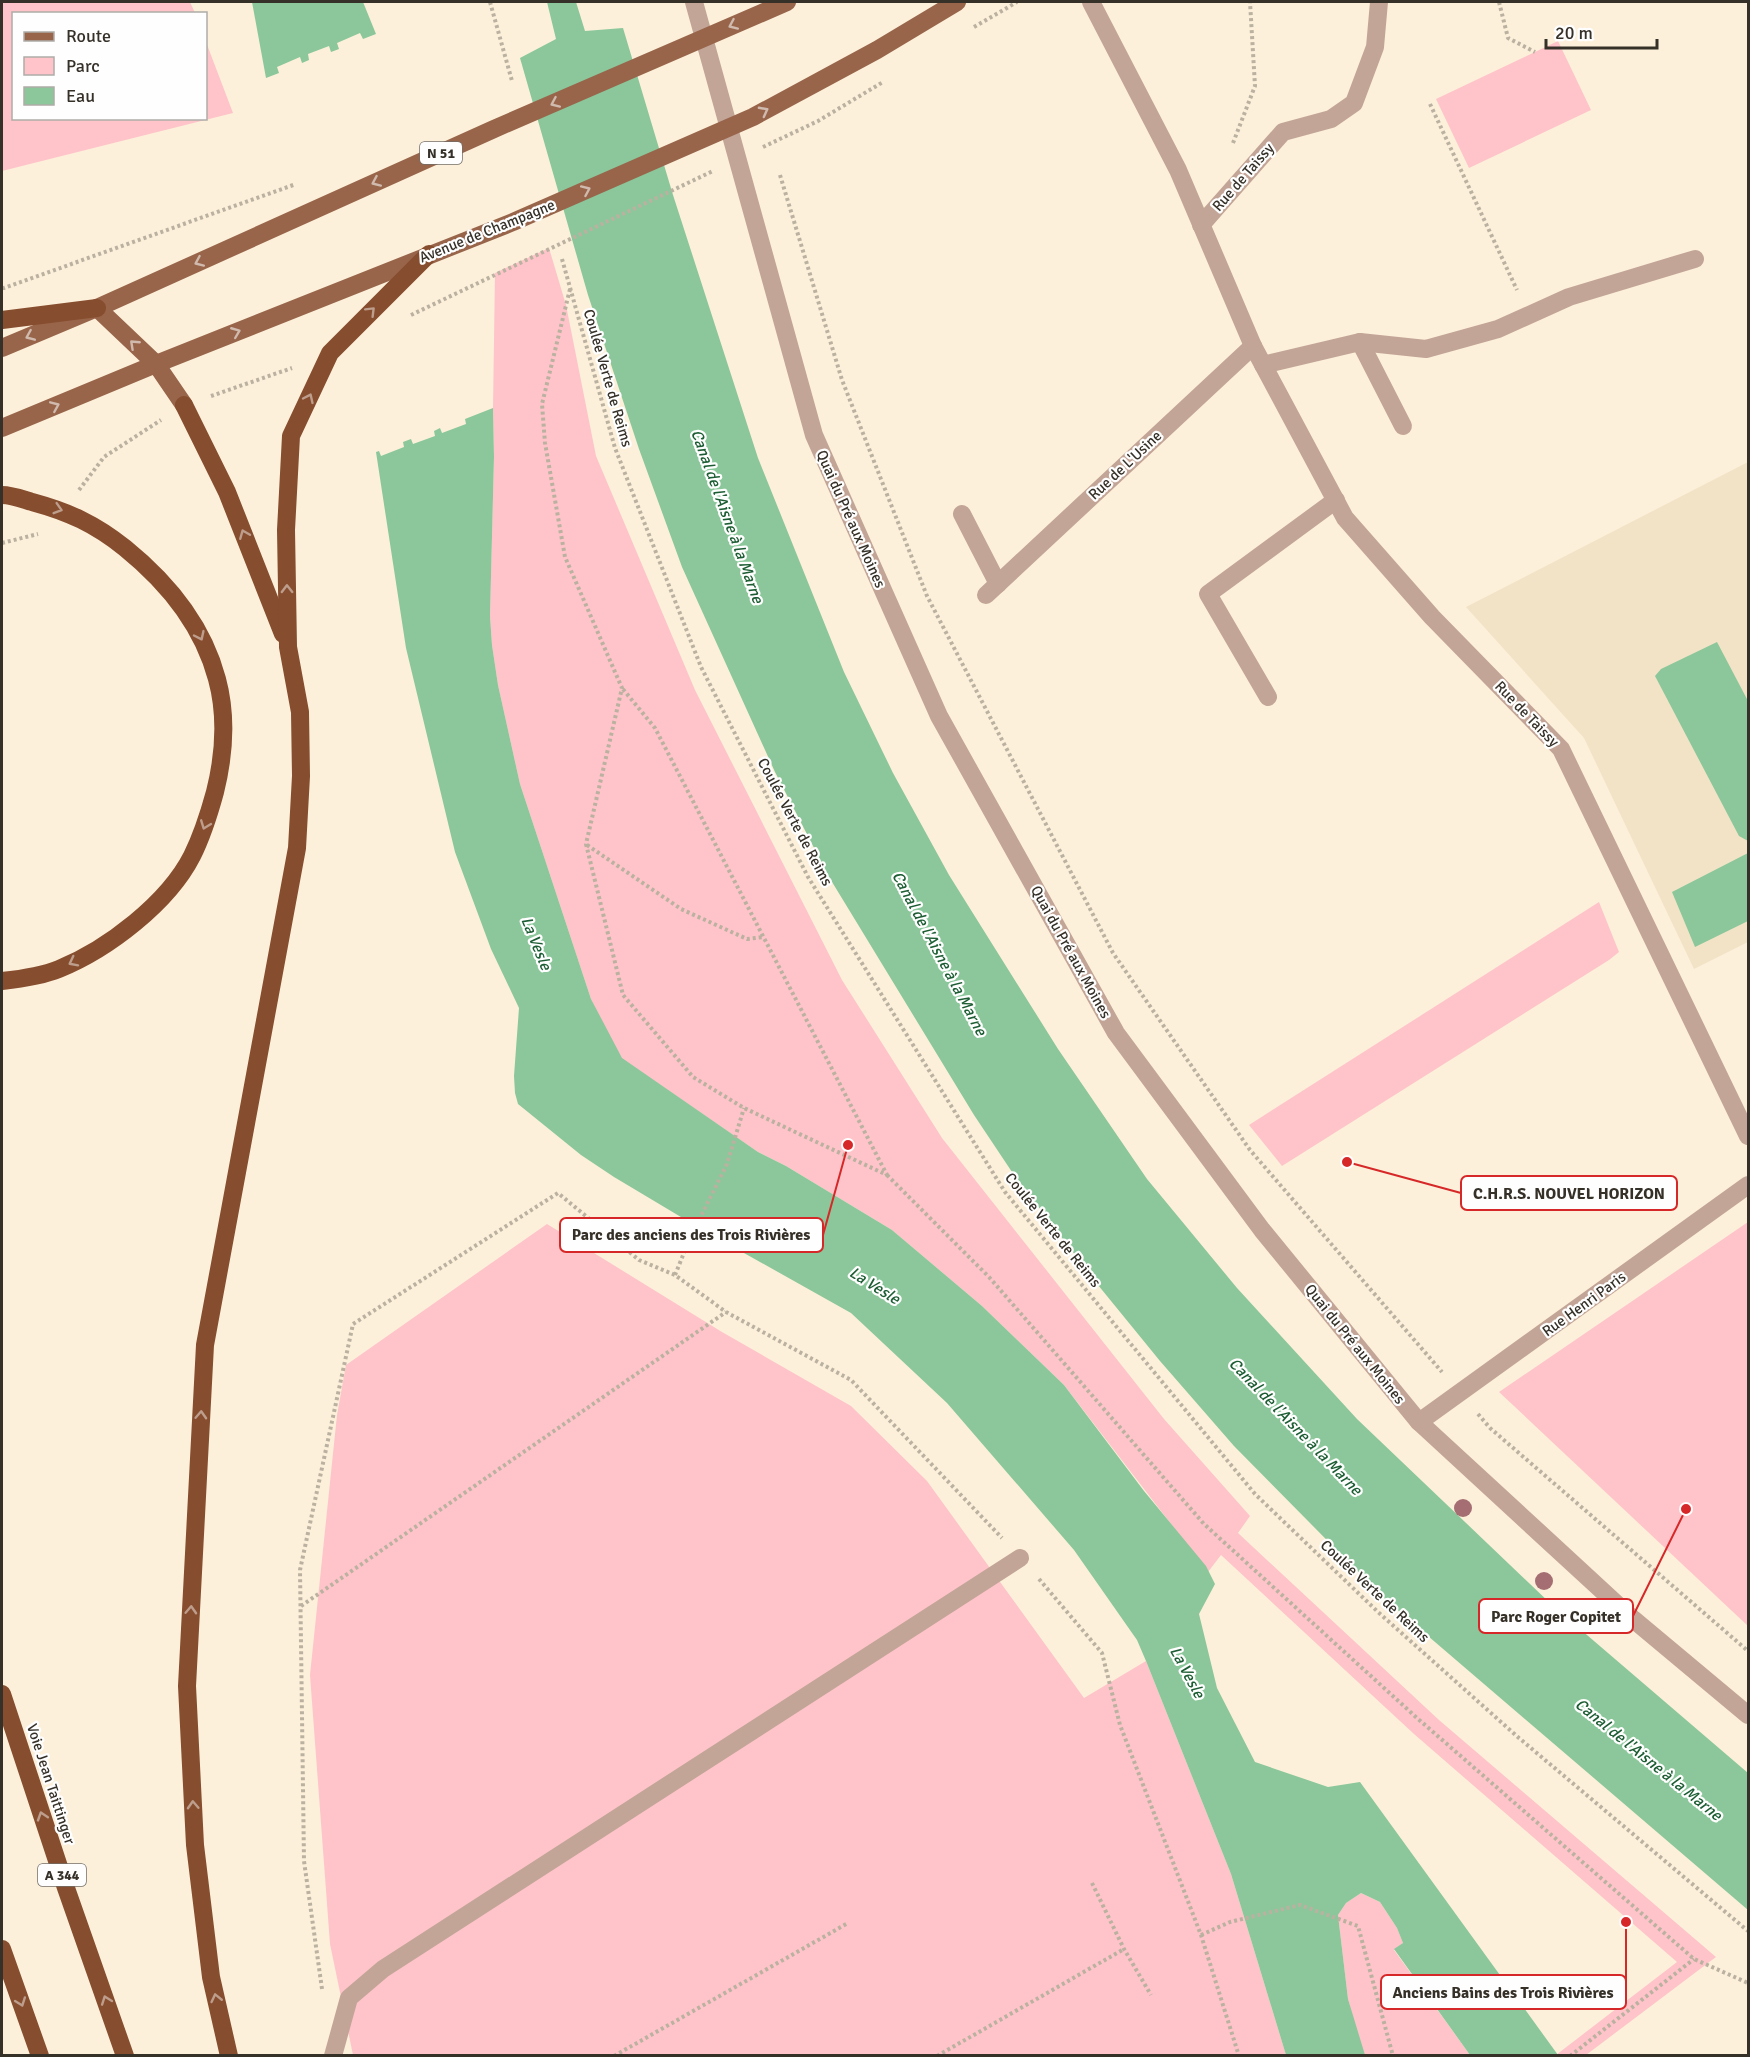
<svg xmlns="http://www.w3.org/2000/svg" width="1750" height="2057" font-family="Signika,sans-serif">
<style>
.built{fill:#f2e3c7}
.green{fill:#fec4c9}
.water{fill:#8bc79a}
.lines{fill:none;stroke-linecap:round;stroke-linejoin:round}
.path{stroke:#bbb1a0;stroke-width:4;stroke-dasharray:3 3;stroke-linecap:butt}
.minor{stroke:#c3a597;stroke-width:18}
.major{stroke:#98654b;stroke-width:18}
.highway{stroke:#874d2f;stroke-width:18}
.tree{fill:#a56e73}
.oneway{stroke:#d0b9ad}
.oneway2{stroke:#bd9d8c}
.labels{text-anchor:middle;stroke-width:4.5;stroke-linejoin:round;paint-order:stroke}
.shield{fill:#fefefe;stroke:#716e68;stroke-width:1.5}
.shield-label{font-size:14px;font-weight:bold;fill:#353028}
.street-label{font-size:15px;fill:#353028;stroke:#fefefe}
.water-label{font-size:16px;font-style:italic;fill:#1c5d33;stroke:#fefefe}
.leader{fill:none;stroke:#d62828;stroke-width:2}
.callout-dot{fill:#d62828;stroke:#fefefe;stroke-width:2}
.callout{fill:#fefefe;stroke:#d62828;stroke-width:2}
.callout-label{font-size:16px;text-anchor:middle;font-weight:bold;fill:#353028}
</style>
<rect width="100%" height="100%" fill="#fcf0da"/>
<path class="built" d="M1748,462V942L1694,969L1584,738L1466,607Z"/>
<g class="green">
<path d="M2,2H190L195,13L14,14V118H206V42L233,113L2,171Z"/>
<path d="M1558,41L1591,110L1469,168L1436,99Z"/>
<path d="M549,248L566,305L596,456L695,690L842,980L942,1138L1164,1419L1250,1516L1238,1533L1439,1720L1716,1957L1586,2055H1556L1677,1962L1414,1734L1221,1555L1208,1572L1064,1385L982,1306L892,1230L786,1166L758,1152L622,1059L604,1026L591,999L520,784L498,685L492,645L490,616L494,457L493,408L495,273Z"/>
<path d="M1599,902L1619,952L1609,960L1282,1166L1249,1125Z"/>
<path d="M1748,1222V1626L1499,1392Z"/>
<path d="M547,1224L722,1332L851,1406L927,1481L1084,1698L1146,1661L1231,1874L1286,2055H353L330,1944L310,1675L337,1415L346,1365Z"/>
<path d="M1361,1893L1380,1902L1397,1928L1403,1943L1394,1950L1470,2055H1363L1348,1999L1338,1915L1346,1903Z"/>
</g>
<g class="water">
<path d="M252,2H363L376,34L363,39L360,33L337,43L339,49L331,52L329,46L308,54L309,60L302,63L300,57L277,67L279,73L266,78Z"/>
<path d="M547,2H576L585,31L623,28L673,195L758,458L844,672L893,773L949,875L1058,1049L1147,1179L1237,1288L1357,1419L1552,1605L1748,1773V1910L1386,1600L1234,1446L1160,1361L1098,1285L1014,1175L974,1115L829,877L775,772L682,567L639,449L588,295L520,58L556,39Z"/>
<path d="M493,408L494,457L490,616L492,645L498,685L520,784L591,999L622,1058L758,1152L786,1166L892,1230L982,1306L1064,1385L1144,1491L1206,1566L1215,1584L1199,1614L1217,1688L1255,1762L1328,1787L1360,1782L1558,2055H1470L1394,1949L1403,1943L1397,1928L1380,1902L1361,1893L1346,1903L1338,1915L1348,1999L1365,2055H1286L1231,1874L1146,1661L1137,1640L1074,1550L947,1403L851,1313L696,1226L614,1177L581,1155L518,1104L515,1093L514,1076L519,1008L491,949L455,852L406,648L376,452L379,451L381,456L404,447L403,442L411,439L413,444L435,436L434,431L440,428L442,433L466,424L465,419Z"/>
<path d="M1717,642L1748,701V841L1739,836L1655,676L1661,669Z"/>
<path d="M1748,853V921L1695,947L1672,892Z"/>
</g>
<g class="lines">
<g class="path">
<path d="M490,2L512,81"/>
<path d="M1499,2L1508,38L1535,52"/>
<path d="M974,27L1017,2"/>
<path d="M1430,104L1517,290"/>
<path d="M1233,143L1255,86L1250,2"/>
<path d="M763,147L818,121L883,82"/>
<path d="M780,175L842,380L927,596L1113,953L1250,1150L1442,1372"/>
<path d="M562,259L615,448L701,667L808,877L1005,1192L1255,1494L1378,1612L1519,1738L1748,1931"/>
<path d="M2,288H4L296,184"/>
<path d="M570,289L542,404L545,443L565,557L622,688L586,844L623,995L693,1077L744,1108L887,1175L655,728L622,688"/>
<path d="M411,315L713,171"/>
<path d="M211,396L292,368"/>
<path d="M79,490L104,457L161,420"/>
<path d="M2,543L38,534"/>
<path d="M587,845L681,909L747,939L763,937"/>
<path d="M887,1175L989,1277L1204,1524L1417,1718L1694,1959L1748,1983"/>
<path d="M675,1275L690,1238L727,1164L744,1108"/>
<path d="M1478,1414L1490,1428L1748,1651"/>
<path d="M1039,1579L1102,1653L1120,1725L1201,1935L1239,2056"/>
<path d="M301,1606L726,1312"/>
<path d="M1092,1883L1124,1949L1151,1995"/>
<path d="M1201,1935L1230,1922L1300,1905L1358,1926L1393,2056"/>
<path d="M322,1989L304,1861L300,1570L353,1324L558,1193L639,1260L675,1275L726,1312L851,1380L1002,1538"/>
<path d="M614,2056L848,1923"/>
<path d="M937,2056L1124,1949"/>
<path d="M1570,2056L1694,1959"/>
</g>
<g class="minor">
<path d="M694,2L814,435L939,716L1116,1033L1262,1230L1419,1422L1633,1619L1748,1715"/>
<path d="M1091,2L1178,170L1253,346L1345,518L1432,617L1561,749L1748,1136"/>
<path d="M1201,225L1283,132L1331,119L1354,103L1375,47L1379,2"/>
<path d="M1360,342L1403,426"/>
<path d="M1263,365L1360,342L1426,349L1498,329L1569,297L1695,259"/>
<path d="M962,514L998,584"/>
<path d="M986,595L1253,346"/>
<path d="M1268,697L1208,594L1336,500"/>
<path d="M1419,1422L1748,1185"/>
<path d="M333,2056L349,1998L383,1969L1020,1558"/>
</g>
<g class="major">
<path d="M97,308L156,364L184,405"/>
<path d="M2,348L97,308L494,129L787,2"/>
<path d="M2,428L156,364L513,222L753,117L877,50L957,2"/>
</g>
<g class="highway">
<path d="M2,320L97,308"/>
<path d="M184,405L227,492L283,634"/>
<path d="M2,495C12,495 22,499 32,502C69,512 95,524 125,548C167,582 203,626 217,679C227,716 224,756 215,792C209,814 202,836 192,856C168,903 108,949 59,969C42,976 20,979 2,981"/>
<path d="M2,1694L66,1888L125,2056"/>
<path d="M2,1949L40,2056"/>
<path d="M229,2056L211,1977L195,1845L187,1686L205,1345L297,848L301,776L300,712L288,647L286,530L291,436L330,353L429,254"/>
</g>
</g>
<g class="tree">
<circle cx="1463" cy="1508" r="9"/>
<circle cx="1544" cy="1581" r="9"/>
</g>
<defs><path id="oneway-chevron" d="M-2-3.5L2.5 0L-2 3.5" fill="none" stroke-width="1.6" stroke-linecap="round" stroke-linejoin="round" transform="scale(1.5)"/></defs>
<g class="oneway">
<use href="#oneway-chevron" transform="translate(733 25) rotate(156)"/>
<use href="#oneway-chevron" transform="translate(555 103) rotate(156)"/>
<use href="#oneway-chevron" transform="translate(764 111) rotate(-28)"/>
<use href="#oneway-chevron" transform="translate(376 182) rotate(156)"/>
<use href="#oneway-chevron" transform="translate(586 190) rotate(-24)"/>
<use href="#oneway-chevron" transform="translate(199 262) rotate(156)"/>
<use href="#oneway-chevron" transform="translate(236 332) rotate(-22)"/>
<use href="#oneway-chevron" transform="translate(30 336) rotate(157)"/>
<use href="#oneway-chevron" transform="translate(134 344) rotate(-137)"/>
<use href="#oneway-chevron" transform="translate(55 406) rotate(-23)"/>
</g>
<g class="oneway2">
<use href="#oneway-chevron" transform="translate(371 311) rotate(-45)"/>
<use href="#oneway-chevron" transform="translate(309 398) rotate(-65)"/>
<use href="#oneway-chevron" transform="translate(58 509) rotate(17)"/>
<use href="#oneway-chevron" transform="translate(244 534) rotate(-112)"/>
<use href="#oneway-chevron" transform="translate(287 589) rotate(-91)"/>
<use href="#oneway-chevron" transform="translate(200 636) rotate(65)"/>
<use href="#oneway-chevron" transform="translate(205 825) rotate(111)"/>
<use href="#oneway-chevron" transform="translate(73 962) rotate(153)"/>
<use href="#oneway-chevron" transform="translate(201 1415) rotate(-87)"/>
<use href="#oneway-chevron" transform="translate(191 1610) rotate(-87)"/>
<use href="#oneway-chevron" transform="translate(193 1805) rotate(-93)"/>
<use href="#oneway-chevron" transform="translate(42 1816) rotate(-108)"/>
<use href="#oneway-chevron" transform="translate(216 1998) rotate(-103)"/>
<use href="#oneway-chevron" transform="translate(106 2000) rotate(-110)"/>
<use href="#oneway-chevron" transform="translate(21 2002) rotate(70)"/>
</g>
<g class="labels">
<g class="shield">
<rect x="420" y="142" width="42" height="22" rx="4.5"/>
<rect x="38" y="1864" width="48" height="22" rx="4.5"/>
</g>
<g class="shield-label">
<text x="441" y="158">N 51</text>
<text x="62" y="1880">A 344</text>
</g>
<g class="street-label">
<text transform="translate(1243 177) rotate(-49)" y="5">Rue de Taissy</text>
<text transform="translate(487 231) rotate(-22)" y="5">Avenue de Champagne</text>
<text transform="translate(608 378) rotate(74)" y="5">Coulée Verte de Reims</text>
<text transform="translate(1125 465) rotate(-43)" y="5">Rue de L'Usine</text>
<text transform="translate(851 519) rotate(66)" y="5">Quai du Pré aux Moines</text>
<text transform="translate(1527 714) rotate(46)" y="5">Rue de Taissy</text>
<text transform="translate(795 822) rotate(62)" y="5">Coulée Verte de Reims</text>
<text transform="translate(1071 952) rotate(61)" y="5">Quai du Pré aux Moines</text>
<text transform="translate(1053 1230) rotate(51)" y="5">Coulée Verte de Reims</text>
<text transform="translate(1584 1304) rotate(-36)" y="5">Rue Henri Paris</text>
<text transform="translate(1355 1344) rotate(51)" y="5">Quai du Pré aux Moines</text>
<text transform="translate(1375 1591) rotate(43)" y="5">Coulée Verte de Reims</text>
<text transform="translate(51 1784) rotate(72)" y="5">Voie Jean Taittinger</text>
</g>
<g class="water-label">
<text transform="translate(728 516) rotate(70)" y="6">Canal de l'Aisne à la Marne</text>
<text transform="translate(537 943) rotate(68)" y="6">La Vesle</text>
<text transform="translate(940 953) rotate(62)" y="6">Canal de l'Aisne à la Marne</text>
<text transform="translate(875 1285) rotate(32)" y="6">La Vesle</text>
<text transform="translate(1296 1426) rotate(46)" y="6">Canal de l'Aisne à la Marne</text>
<text transform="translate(1188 1672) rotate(62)" y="6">La Vesle</text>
<text transform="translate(1649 1759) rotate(39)" y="6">Canal de l'Aisne à la Marne</text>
</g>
</g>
<path class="leader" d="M1347 1162L1461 1193M848 1145L823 1235M1686 1509L1633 1616M1626 1922L1626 1992"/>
<g class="callout-dot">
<circle cx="1347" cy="1162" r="6"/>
<circle cx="848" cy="1145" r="6"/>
<circle cx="1686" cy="1509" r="6"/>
<circle cx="1626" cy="1922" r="6"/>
</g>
<g class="callout">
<rect x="1461" y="1176" width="216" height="34" rx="6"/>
<rect x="560" y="1218" width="263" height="34" rx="6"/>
<rect x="1479" y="1599" width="154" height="34" rx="6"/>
<rect x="1381" y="1975" width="245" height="34" rx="6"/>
</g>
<g class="callout-label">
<text x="1569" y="1199">C.H.R.S. NOUVEL HORIZON</text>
<text x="691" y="1240">Parc des anciens des Trois Rivières</text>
<text x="1556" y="1622">Parc Roger Copitet</text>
<text x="1503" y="1998">Anciens Bains des Trois Rivières</text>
</g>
<rect width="1750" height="2057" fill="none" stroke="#353028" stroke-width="6"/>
<rect x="12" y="12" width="195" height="108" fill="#fefefe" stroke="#aeaca8" stroke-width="1.5"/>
<rect x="24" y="32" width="30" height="9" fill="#98654b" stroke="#aeaca8" stroke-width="1.5"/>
<text x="66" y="42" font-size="18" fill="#353028">Route</text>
<rect x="24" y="57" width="30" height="18" fill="#fec4c9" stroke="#aeaca8" stroke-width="1.5"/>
<text x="66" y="72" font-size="18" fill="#353028">Parc</text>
<rect x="24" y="87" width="30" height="18" fill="#8bc79a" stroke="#aeaca8" stroke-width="1.5"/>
<text x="66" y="102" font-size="18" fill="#353028">Eau</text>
<path d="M1546 39v9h111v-9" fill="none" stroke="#353028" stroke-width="3"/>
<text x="1555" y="39" font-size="18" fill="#353028" stroke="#fefefe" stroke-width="4.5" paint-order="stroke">20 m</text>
</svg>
